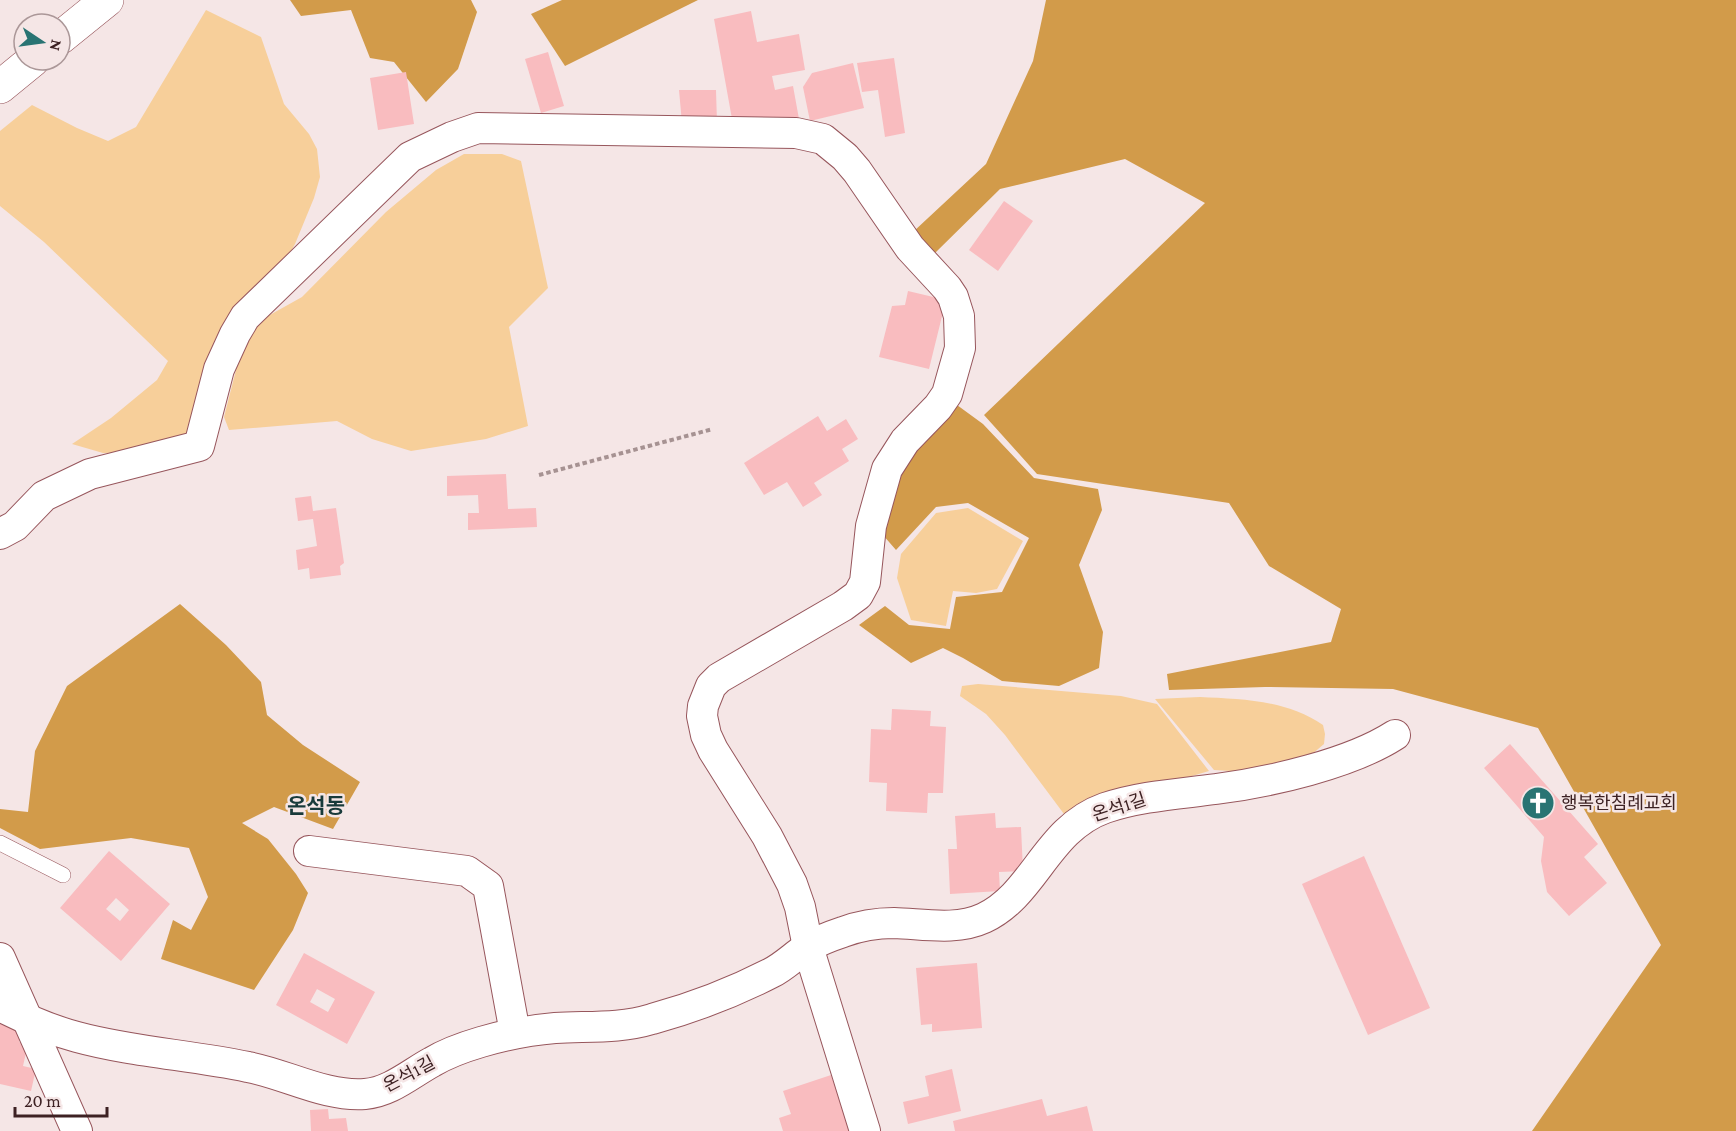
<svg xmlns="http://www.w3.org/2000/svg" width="1736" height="1131" font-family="'Crimson Pro','Noto Sans KR',serif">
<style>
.green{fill:#f7cf9a}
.forest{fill:#d29b4a}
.building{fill:#f9bcbf;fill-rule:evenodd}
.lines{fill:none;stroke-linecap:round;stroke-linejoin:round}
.service-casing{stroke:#97565c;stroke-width:16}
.minor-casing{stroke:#97565c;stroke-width:32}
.tertiary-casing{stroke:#97565c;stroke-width:34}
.path{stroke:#a69292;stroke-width:4;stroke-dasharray:4.5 3;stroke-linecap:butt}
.service{stroke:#fff;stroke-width:15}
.minor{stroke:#fff;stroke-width:30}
.tertiary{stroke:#fff;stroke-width:33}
.labels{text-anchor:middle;stroke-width:5;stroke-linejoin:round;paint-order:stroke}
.poi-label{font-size:18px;fill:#3d2123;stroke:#f5e6e6;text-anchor:start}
.street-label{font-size:18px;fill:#3d2123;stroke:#f5e6e6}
.quarter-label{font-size:21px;font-weight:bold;fill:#183a3a;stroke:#f5e6e6}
</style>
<rect width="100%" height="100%" fill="#f5e6e6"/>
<g class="green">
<path d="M206,10L261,37L284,104L309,134L317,149L320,177L314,198L295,244L188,434L140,452L103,453L72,444L111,418L157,380L168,361L44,242L0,206V131L32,105L77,128L108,141L136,127Z"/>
<path d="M464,154H502L521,161L548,288L509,327L528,426L486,439L411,451L372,439L337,421L229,430L224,417L236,370L243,346L259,321L302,297L386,212L436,170Z"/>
<path d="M968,508L1023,541L997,589L976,593L953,591L946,626L911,620L897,578L901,554L936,513Z"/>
<path d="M978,684L1121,696L1157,704L1209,771L1064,814L1005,735L986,714L960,696L962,686Z"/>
<path d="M1200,697C1242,699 1287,700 1323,725L1325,734L1324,744L1304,761L1247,772L1214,770L1155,699Z"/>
</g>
<g class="forest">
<path d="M290,0H471L477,12L458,69L426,102L394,62L370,58L351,10L301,16Z"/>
<path d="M562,0H698L565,66L531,14Z"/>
<path d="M1046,0H1736V1131H1532L1661,945L1538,728L1393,689L1265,687L1169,690L1167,674L1331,642L1341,609L1269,566L1229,503L1037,474L984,415L1205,203L1125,159L1000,189L935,253L913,232L986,164L1033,61Z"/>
<path d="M957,405L983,424L1034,478L1098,489L1102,510L1079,565L1103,632L1099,668L1059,686L1002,681L963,658L943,648L911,663L859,625L885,606L909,625L950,629L956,597L1002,592L1029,538L968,503L936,507L896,550L876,527L900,466Z"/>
<path d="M180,604L226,645L261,682L267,715L303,745L360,782L333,829L274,807L242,823L268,839L296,874L308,893L293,930L254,990L161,959L173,920L191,930L208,897L189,848L131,838L40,849L0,828V809L28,812L35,751L67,686Z"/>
</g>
<g class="building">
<path d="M751,11L757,42L799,34L805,70L772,76L775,90L793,86L799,119L734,130L714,19Z"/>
<path d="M548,52L564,106L541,113L525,59Z"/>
<path d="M894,58L905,133L885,137L878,90L862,92L857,63Z"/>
<path d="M853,63L864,108L810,121L803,87L812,73Z"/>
<path d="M406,72L414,124L378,130L370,78Z"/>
<path d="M679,90H716L717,123H682Z"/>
<path d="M1004,201L1033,221L998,271L969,250Z"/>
<path d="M908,291L946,300L929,369L879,357L892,306L905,305Z"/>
<path d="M818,416L827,431L846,419L858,439L842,449L849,461L814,483L822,495L803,507L787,482L764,495L744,463Z"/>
<path d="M506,474L508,509L536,508L537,527L468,530V513H479L478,495L447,496V476Z"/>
<path d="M311,496L313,511L336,508L344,563L340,566L341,575L310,579L309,568L298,570L296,550L317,546L313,519L298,521L295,498Z"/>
<path d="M892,709L931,711L930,726L946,727L943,793H928L927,813L886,811L887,783L869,782L871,729L891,730Z"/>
<path d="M1510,744L1598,844L1584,857L1607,883L1569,916L1547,892L1541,861L1544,837L1484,768Z"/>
<path d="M995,813L996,828L1021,827L1023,871L999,872L1000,891L950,894L948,849H957L955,816Z"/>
<path d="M109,851L170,904L121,961L60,908ZM116,898L129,910L120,921L106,909Z"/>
<path d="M1364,856L1430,1008L1368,1035L1302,884Z"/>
<path d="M304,953L375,992L347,1044L276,1005ZM317,989L335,999L328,1012L310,1002Z"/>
<path d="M977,963L982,1028L932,1032V1024L921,1025L916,968Z"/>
<path d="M0,1024L22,1028L19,1042L28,1044L23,1066L36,1069L31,1091L0,1084Z"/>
<path d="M952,1069L961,1111L908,1124L903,1102L929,1096L925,1076Z"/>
<path d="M831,1075L850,1131H783L779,1118L791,1114L783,1091Z"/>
<path d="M1042,1099L1047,1116L1087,1106L1093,1131H955L953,1121Z"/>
<path d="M328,1109L329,1119L346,1118L348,1131H311L310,1110Z"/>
</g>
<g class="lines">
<g class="service-casing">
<path id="service" d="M0,843L63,875"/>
</g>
<g class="minor-casing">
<g id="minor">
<path d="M0,534L15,526L44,496L90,474L199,446L219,369L235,334L245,317L410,157L452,137L478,128L796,133L823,139L845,157L857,171L910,248L947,288L953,297L959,316L960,348L947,394L938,407L905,441L887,469L871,526L865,582L858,595L843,606L719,678L711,686L703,706L702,716L706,735L713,750L767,836L792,884L800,907L808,947L865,1131"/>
<path d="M309,851L467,871L488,886L515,1033"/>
<path d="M0,958L77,1131"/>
<path d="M0,1006C25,1019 50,1030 77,1037C132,1052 191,1055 248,1067C286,1074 325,1097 365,1094C390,1092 410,1074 432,1062C447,1053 464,1047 481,1042C505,1035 530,1030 555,1028C588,1026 619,1029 652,1019C692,1008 734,992 771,973C785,966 795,955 808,947C818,941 831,936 843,932C859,926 877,923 894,923C924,924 956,931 984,918C1035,894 1046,829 1105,808C1141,796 1178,794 1216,789C1270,782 1350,764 1395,735"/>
</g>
</g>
<g class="tertiary-casing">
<g id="tertiary">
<path d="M60,38L107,0"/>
<path d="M0,87L33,60"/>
</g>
</g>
<path class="path" d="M539,475L713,429"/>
<use href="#service" class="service"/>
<use href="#minor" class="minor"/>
<use href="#tertiary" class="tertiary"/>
</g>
<defs>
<g id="church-disc" transform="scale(1.725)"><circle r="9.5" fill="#297473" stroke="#f5e6e6"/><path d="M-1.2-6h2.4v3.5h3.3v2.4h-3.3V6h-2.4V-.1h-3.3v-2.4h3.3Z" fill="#fff"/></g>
</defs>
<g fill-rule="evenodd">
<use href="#church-disc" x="1538" y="803"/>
</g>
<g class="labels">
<g class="poi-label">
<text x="1561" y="809">행복한침례교회</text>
</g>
<g class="street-label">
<text transform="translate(1119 807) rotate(-18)" y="6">온석1길</text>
<text transform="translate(409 1074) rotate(-28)" y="6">온석1길</text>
</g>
<g class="quarter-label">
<text x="316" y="813">온석동</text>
</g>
</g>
<g transform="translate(42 42) rotate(103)"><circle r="28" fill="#f5e6e6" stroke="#ab9798" stroke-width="1.5"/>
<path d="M0-4.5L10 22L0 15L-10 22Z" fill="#297473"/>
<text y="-9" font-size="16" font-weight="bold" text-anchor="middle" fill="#3d2123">N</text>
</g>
<path d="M15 1107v9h92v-9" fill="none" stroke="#3d2123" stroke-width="3"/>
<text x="24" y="1107" font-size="18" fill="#3d2123" stroke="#f5e6e6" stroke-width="4.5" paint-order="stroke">20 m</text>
</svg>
